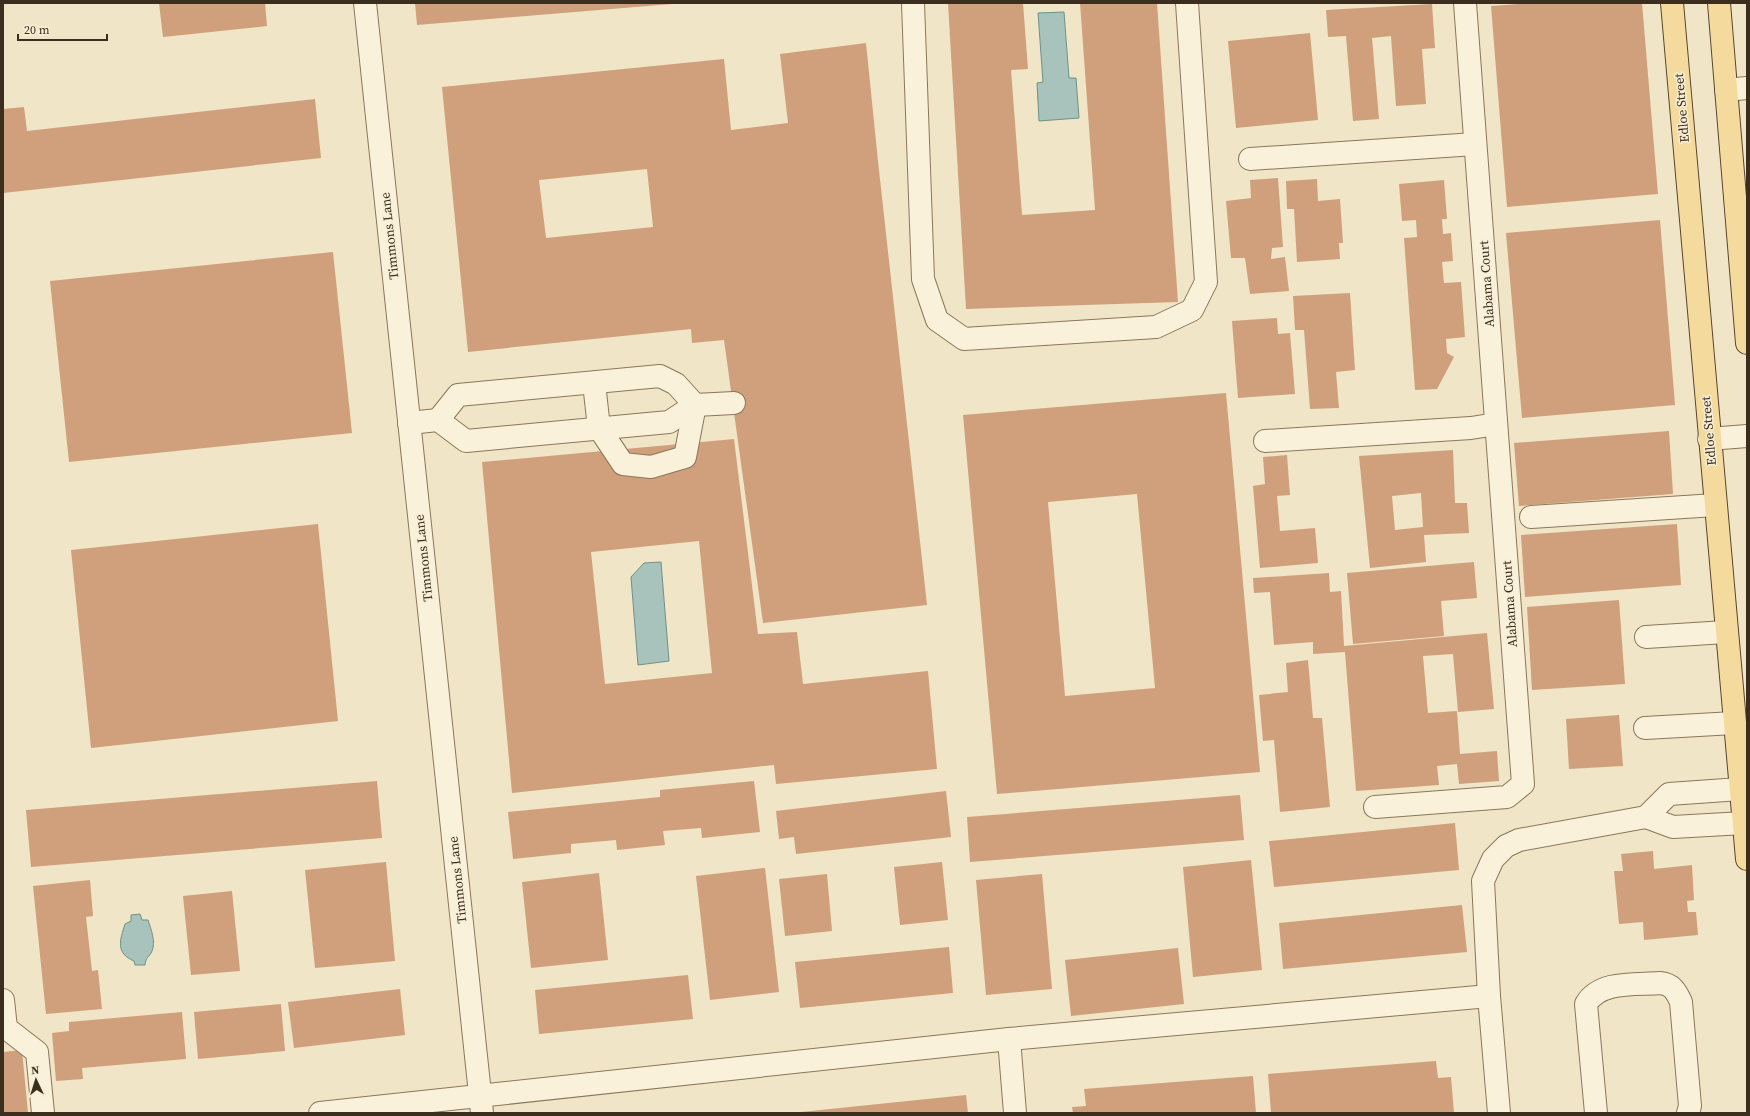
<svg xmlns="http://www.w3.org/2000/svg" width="1750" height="1116" font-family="'Source Serif 4',serif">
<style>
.water{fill:#a7c3bc;stroke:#6d928a}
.building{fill:#cfa07b;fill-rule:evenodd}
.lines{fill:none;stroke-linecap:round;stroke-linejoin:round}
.minor-casing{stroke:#8c765b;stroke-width:24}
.major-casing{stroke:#5a442f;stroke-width:24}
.minor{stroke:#faf1da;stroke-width:22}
.major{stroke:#f4db9d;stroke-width:22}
.labels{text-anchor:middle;stroke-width:3;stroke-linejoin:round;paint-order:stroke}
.street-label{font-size:13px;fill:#3c2e1f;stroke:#f7eed6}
</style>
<rect width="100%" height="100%" fill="#f0e5c6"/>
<g class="water">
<path d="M1064,12L1069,78H1076L1079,118L1039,121L1037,83L1043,82L1038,13Z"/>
<path d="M661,562L669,661L638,665L631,577L644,563Z"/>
<path d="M140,914L142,920H148C151,929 156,942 152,951C149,958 146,956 145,965H135L134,961C115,953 120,940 125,924L131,921V915Z"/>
</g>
<g class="building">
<path d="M159,3H265L267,26L163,37Z"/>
<path d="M415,3H672V4L417,25Z"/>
<path d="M948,3H1023L1028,69L1011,70L1022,215L1095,210L1080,3H1157L1178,302L966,309Z"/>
<path d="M1533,3H1642L1658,194L1507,207L1491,6Z"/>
<path d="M1432,4L1435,48L1422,49L1426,104L1396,106L1391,36L1372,38L1379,119L1353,121L1346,36L1328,37L1326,10Z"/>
<path d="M1310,33L1318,120L1236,128L1228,41Z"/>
<path d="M866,43L878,161L927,605L763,623L724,340L692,343L691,329L468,352L442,87L724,59L731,130L788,123L780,54ZM647,169L653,227L546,238L539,180Z"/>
<path d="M315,99L321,158L3,193V109L24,107L27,131Z"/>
<path d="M1278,178L1283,247L1272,248L1271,259L1285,257L1289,291L1250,294L1245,258H1231L1226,201L1251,198L1250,180Z"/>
<path d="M1317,179L1318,201L1340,199L1343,243H1339L1340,259L1297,262L1294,209H1287L1286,181Z"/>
<path d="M1444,180L1447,219H1442L1443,234L1451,233L1453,261L1442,262L1444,283L1461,282L1465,337L1446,339L1447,353L1454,357L1437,389L1415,390L1404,238L1417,237L1416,220L1402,221L1399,184Z"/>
<path d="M1660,220L1675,405L1522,418L1506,233Z"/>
<path d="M333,252L352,433L69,462L50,281Z"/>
<path d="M1350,293L1355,370L1336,372L1339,408L1310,409L1304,330H1295L1293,296Z"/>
<path d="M1277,318L1278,334L1290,333L1295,394L1238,398L1232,321Z"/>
<path d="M1226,393L1260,772L997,794L963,415ZM1137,494L1155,688L1065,696L1048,502Z"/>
<path d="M1669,431L1673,494L1519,506L1514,443Z"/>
<path d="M734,439L758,634L797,632L803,684L928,671L937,769L776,784L774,765L512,793L482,462ZM699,541L712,673L605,684L591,552Z"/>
<path d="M1453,450L1455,503H1467L1469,533L1424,535L1426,562L1370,568L1359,456ZM1421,493L1423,527L1395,530L1392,496Z"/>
<path d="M1287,455L1290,495L1277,496L1280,531L1315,528L1318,563L1260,568L1253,486L1265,484L1263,457Z"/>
<path d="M318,524L338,721L91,748L71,550Z"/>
<path d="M1677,524L1681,585L1525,597L1521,535Z"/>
<path d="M1474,562L1477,598L1441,601L1444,636L1353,644L1347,573Z"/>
<path d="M1329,573L1330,592L1341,591L1344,646L1487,633L1494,709L1458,712L1453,654L1423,656L1428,713L1457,711L1460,754L1497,751L1499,781L1459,784L1457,764L1437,766L1439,785L1356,791L1345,652L1313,654V642L1274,645L1270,592L1254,593L1253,578Z"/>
<path d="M1619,600L1625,684L1532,690L1527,607Z"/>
<path d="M1308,660L1313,718H1322L1330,807L1280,812L1274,740L1263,741L1259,695L1288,692L1286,663Z"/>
<path d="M1619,715L1623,766L1569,769L1566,719Z"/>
<path d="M377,781L382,838L31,867L26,810Z"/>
<path d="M754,781L760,832L702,838L701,828L663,831L665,845L617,850L616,840L571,844V853L513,859L508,812L660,797V790Z"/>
<path d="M946,791L951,837L796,854L794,837L779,839L776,811Z"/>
<path d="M1240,795L1244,840L970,862L967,817Z"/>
<path d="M1455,823L1459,870L1274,887L1269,841Z"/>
<path d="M1653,851L1654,869L1692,865L1694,900L1687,901L1688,912H1696L1698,935L1644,940L1643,922L1619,924L1614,871H1623L1621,854Z"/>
<path d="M1251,860L1262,970L1193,977L1183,867Z"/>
<path d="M386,862L395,961L315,968L305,870Z"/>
<path d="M942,862L948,920L900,925L894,867Z"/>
<path d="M765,868L779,992L710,1000L696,876Z"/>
<path d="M599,873L608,960L531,968L522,882Z"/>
<path d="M827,874L832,931L785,936L779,879Z"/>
<path d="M1042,874L1052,989L986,995L976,880Z"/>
<path d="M90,880L93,916L86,917L92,971L98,970L102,1009L46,1014L33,886Z"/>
<path d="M232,891L240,971L191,975L183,896Z"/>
<path d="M1462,905L1467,952L1283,969L1279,923Z"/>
<path d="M949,947L953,993L800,1008L795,962Z"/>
<path d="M1178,948L1184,1004L1071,1016L1065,960Z"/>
<path d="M688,975L693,1019L539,1034L535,990Z"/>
<path d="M400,989L405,1035L294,1048L288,1002Z"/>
<path d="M281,1004L285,1051L198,1059L194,1012Z"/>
<path d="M182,1012L186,1059L82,1068L83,1079L56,1081L52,1033L69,1031V1022Z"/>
<path d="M22,1050L28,1113H3V1052Z"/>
<path d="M1436,1061L1438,1078L1451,1077L1454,1113H1271L1268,1074Z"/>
<path d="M1253,1076L1256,1113H1073L1072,1107L1086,1106L1084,1089Z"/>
<path d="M966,1095L968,1113H801V1112Z"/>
</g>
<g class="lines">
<g class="minor-casing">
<g id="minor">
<path d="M365,3L482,1113"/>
<path d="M913,3L923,279L937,320L964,339L1156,327L1192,310L1206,282L1187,3"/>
<path d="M1726,90L1747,88"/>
<path d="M1250,159L1475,144"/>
<path d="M594,383L599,428L623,464L651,467L685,457L695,405"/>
<path d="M438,420L458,395L660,376L676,384L695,405"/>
<path d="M409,423L438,420L466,441L669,422L695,405L734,403"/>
<path d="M1709,439L1747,436"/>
<path d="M1265,441L1471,428L1496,424"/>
<path d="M1531,517L1715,505"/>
<path d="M1646,637L1726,632"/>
<path d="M1645,728L1734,723"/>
<path d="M1740,789L1669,794L1646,817L1673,827L1744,823"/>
<path d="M1375,807L1507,797L1523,784L1465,3"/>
<path d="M3,1000L6,1028L37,1052L43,1113"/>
<path d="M1009,1039L1015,1113"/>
<path d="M320,1113L1009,1039L1489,996"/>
<path d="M1499,1113L1489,996L1483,881L1493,859L1506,846L1519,840L1646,817"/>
<path d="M1596,1113L1586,1004C1600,980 1636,985 1660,983C1672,984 1676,991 1681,1002L1690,1106L1688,1113"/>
</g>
</g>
<g class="major-casing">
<g id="major">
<path d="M1672,3L1747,859"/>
<path d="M1719,3L1747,343"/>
</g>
</g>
<use href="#minor" class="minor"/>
<use href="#major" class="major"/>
</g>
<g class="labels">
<g class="street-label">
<text transform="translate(1681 108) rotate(-95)" y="5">Edloe Street</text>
<text transform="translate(389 236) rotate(-96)" y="5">Timmons Lane</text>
<text transform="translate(1486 284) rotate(-94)" y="5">Alabama Court</text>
<text transform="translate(1708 431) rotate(-95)" y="5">Edloe Street</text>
<text transform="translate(423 558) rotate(-96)" y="5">Timmons Lane</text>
<text transform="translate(1509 604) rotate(-94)" y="5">Alabama Court</text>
<text transform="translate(457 880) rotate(-96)" y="5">Timmons Lane</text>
</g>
</g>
<rect width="1750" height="1116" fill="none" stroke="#3c2e1f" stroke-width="8"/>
<g transform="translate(36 1080) rotate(356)" stroke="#f7eed6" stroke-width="3" paint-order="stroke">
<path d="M0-3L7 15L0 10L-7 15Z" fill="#3c2e1f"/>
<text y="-6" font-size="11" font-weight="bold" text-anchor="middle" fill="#3c2e1f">N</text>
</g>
<path d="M18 34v6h89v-6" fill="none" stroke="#3c2e1f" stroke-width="2"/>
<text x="24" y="34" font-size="12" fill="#3c2e1f" stroke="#f7eed6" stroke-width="3" paint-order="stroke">20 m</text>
</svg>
